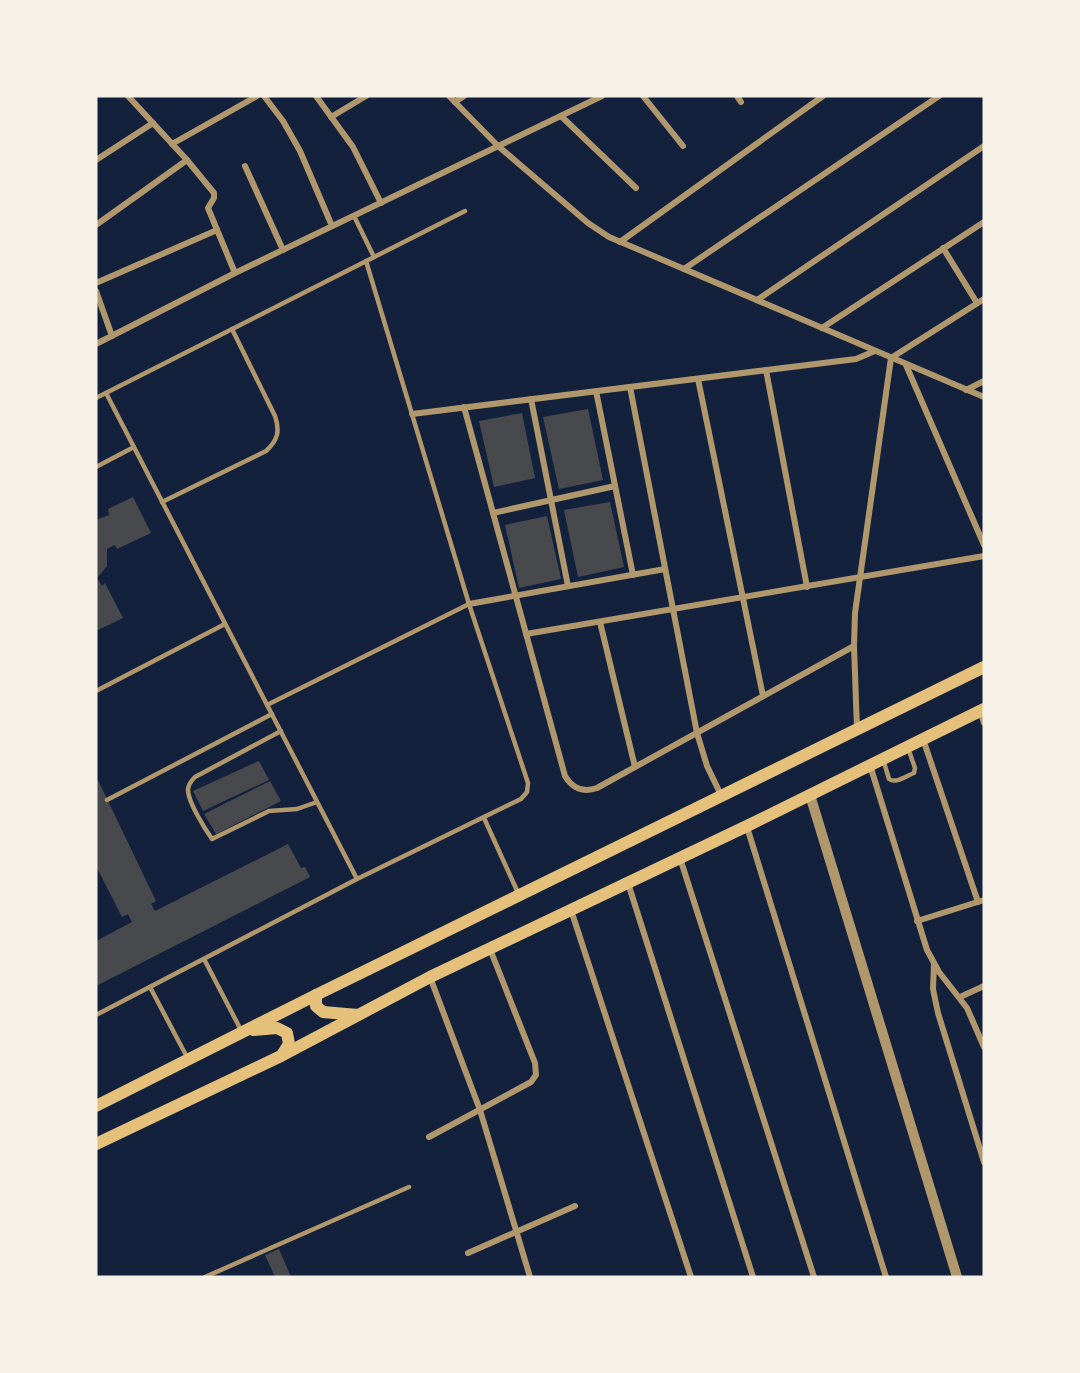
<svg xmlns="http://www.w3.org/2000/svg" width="1080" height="1373" font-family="'Noto Sans',sans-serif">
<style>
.building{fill:#48494c}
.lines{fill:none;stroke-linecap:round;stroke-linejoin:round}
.service{stroke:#b1986c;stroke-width:4.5}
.minor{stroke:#b1986c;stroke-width:6}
.tertiary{stroke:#b1986c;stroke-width:10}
.secondary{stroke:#e5c07b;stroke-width:12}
</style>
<rect width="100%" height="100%" fill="#14213d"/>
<g class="building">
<path d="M588,409L603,480L559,489L543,417Z"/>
<path d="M522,413L535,478L494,487L479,421Z"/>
<path d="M133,497L151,533L117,549L115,545L107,549V566L97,578L102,586L105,583L123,618L96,631V520L109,515L108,509Z"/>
<path d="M610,502L624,567L578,577L564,510Z"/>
<path d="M547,516L561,579L519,588L505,525Z"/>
<path d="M259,761L269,780L203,811L193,791Z"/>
<path d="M96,776L156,901L151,904L155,911L288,844L301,868L305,867L310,877L96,986V941L132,922L128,914L122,917L96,866Z"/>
<path d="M270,781L281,801L216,834L204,814Z"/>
<path d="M279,1249L291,1277H275L265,1255Z"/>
</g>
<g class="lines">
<g class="service">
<path d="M354,216L374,257"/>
<path d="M106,393L357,879"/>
<path d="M96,398L465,211"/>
<path d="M96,467L134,447"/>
<path d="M162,502L266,451C278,440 280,431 275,416L232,329"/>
<path d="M96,691L225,624"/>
<path d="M267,705L469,604"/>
<path d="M281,731L195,777C191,781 188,785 188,790C188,802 205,829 212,839L269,811L297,809L317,802"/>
<path d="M883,759L889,779C896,784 906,776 914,773L915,768L908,748"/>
<path d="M107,800L272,714"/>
<path d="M484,818L519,895"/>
<path d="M204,959L242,1032"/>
<path d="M150,987L188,1059"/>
<path d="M96,1015L357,879L521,799L527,792L528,783L469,604L366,261"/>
<path d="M205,1277L409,1187"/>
</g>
<g class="minor">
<path d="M128,96L187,160L214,193V198L208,208L235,273"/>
<path d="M264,96L283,121L300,151L332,226"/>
<path d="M316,96L353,147L381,203"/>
<path d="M449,96L498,146L588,223L609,237L984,397"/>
<path d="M643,96L683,146"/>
<path d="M737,96L741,102"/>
<path d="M455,102L464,96"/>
<path d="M561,116L636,188"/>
<path d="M331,117L366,96"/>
<path d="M172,144L257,96"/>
<path d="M96,160L153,123"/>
<path d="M245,166L283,250"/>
<path d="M96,225L187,160"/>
<path d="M620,242L823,96"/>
<path d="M943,248L977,303"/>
<path d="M684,269L939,96"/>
<path d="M96,283L217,230"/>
<path d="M96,291L112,336"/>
<path d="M757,300L984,146"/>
<path d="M822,328L984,222"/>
<path d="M96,344L235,273L602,96"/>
<path d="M906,365L984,545"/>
<path d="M766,370L807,587"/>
<path d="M698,379L763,696"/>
<path d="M630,387L697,733L707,766L721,795"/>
<path d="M966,390L984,381"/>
<path d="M596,391L633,575"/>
<path d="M531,399L568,586"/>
<path d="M464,407L565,776C572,788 583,793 597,788L854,646"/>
<path d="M412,414L856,359L875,351"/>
<path d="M493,513L615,486"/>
<path d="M469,604L665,569"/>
<path d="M600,622L635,767"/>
<path d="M526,634L984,556"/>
<path d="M980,711L984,723"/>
<path d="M857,729L854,646L855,613L891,358L984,299"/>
<path d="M923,739L978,902"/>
<path d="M870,765L927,950L939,972L967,1008L984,1047"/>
<path d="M747,827L886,1277"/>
<path d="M680,858L814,1277"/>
<path d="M628,883L753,1277"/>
<path d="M571,910L691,1277"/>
<path d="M917,921L984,900"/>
<path d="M934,964L933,989L938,1013L984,1162"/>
<path d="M430,977L480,1110L530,1277"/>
<path d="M960,997L984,986"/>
<path d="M429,1137L531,1082L536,1075L535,1063L490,949"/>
<path d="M468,1253L575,1206"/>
</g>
<path class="tertiary" d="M810,795L957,1277"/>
<g class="secondary">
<path d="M316,995V1006L323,1012L358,1015"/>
<path d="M253,1030L277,1028L287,1033L289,1044L282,1055"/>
<path d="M96,1106L316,995L984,667"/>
<path d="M96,1144L281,1056L430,977L747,826L984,709"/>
</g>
</g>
<rect width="1080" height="1373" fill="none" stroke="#f6f1e7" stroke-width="195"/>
</svg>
